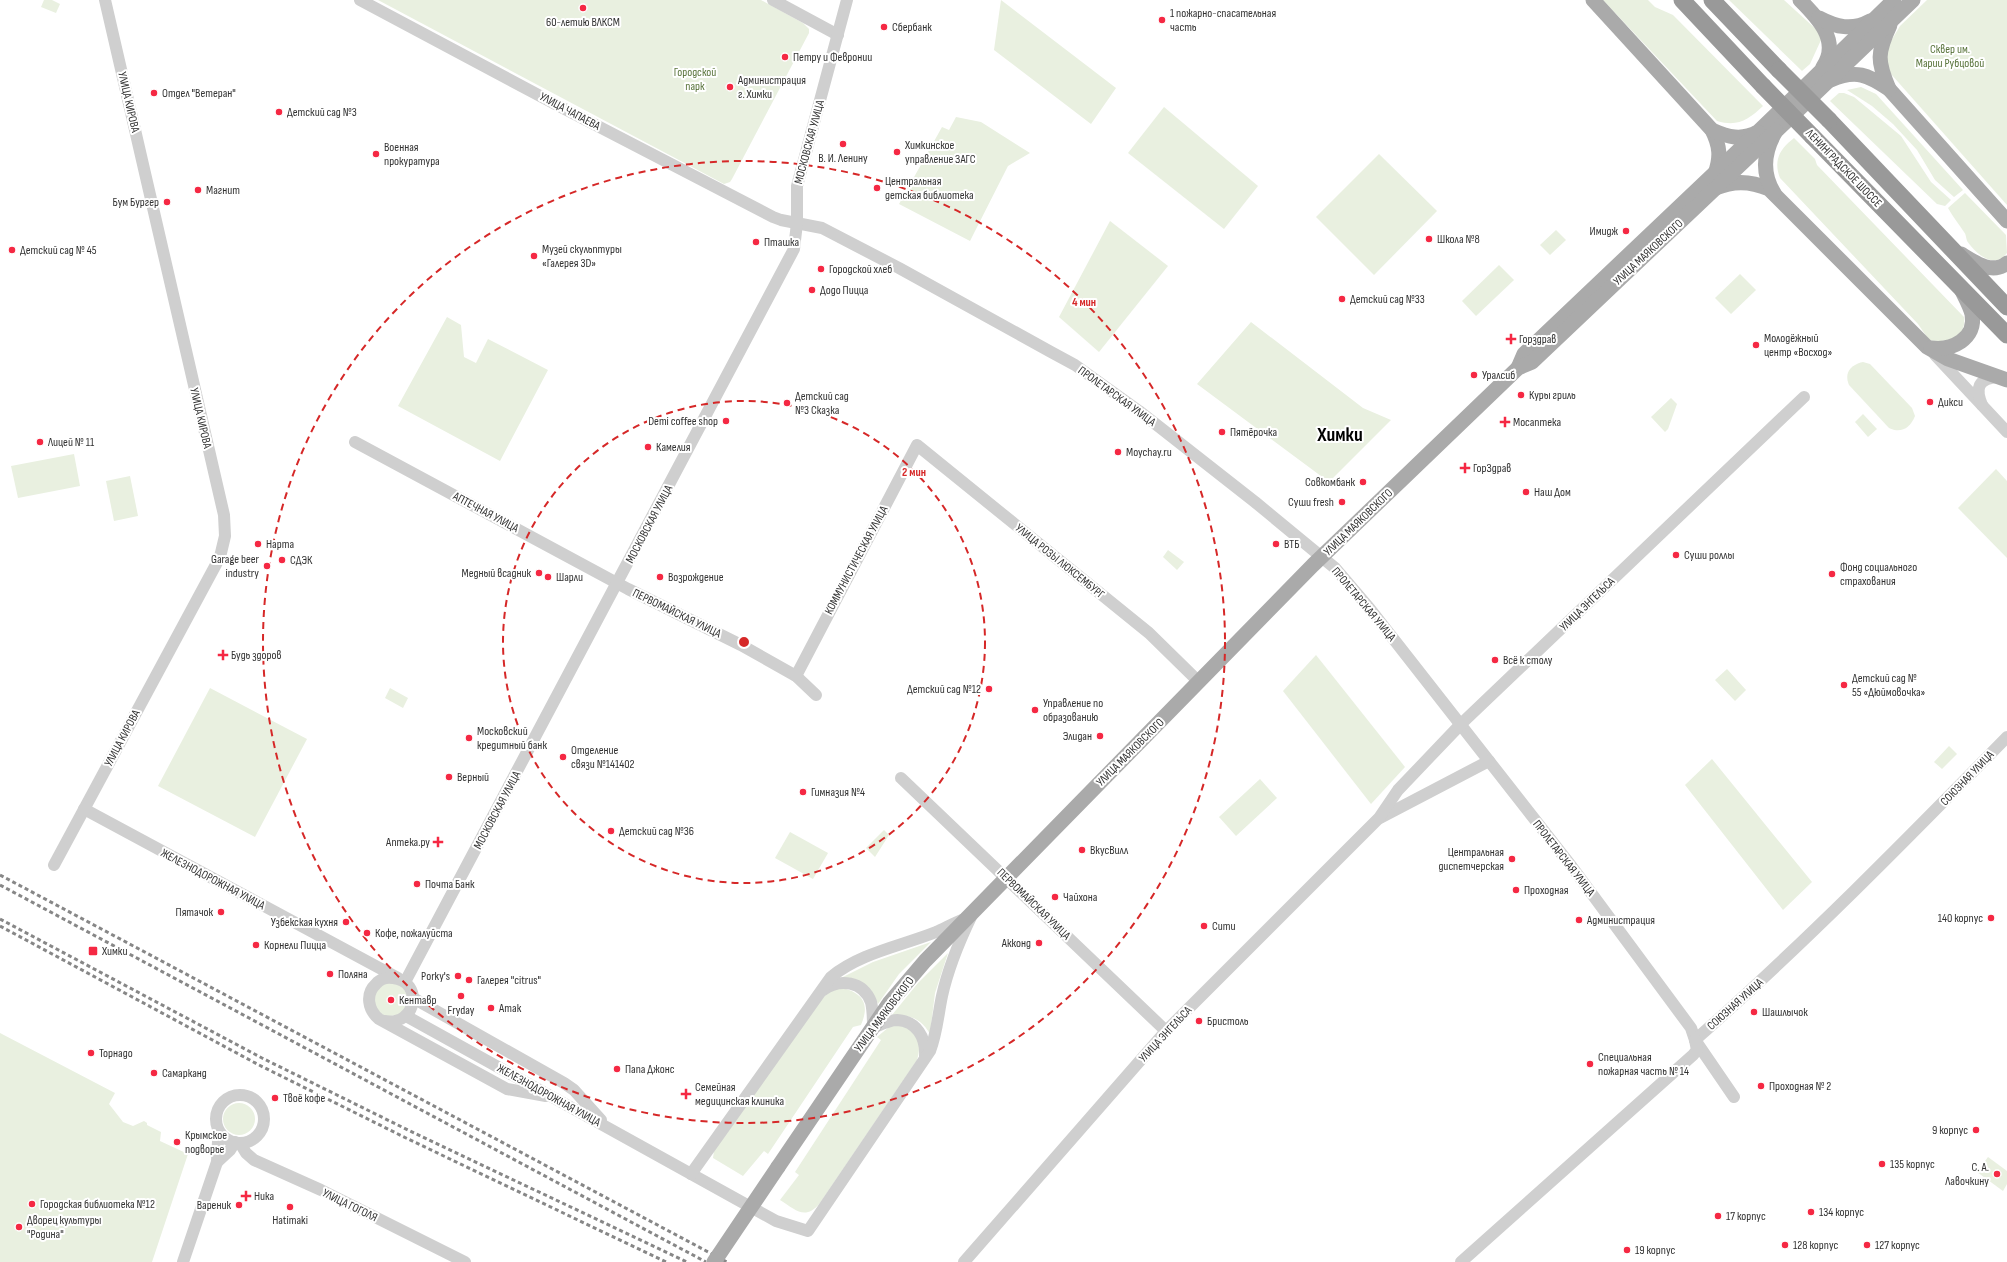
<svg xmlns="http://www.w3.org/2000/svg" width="2007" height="1262" font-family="'Sofia Sans Condensed',sans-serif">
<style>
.green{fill:#e9f0e0}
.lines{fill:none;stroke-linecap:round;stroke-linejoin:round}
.minor{stroke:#cfcfcf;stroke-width:12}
.major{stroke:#aaa;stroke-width:15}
.highway{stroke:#999;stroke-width:17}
.rail{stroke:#878787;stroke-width:3;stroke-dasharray:4 3;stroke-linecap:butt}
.major-bridge{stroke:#aaa;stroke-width:15}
.highway-bridge{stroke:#999;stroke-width:17}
.ring{fill:none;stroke:#d62828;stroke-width:2;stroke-dasharray:7 5}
.poi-dot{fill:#f52843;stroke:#fff;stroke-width:1.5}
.labels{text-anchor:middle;stroke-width:4;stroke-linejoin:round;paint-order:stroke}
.poi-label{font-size:12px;fill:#323232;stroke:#fff;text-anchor:start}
.park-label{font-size:12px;fill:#58733a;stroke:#fff}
.street-label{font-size:12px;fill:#323232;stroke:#fff}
.town-label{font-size:20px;font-weight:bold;fill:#000;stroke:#fff}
.centre{fill:#d62828;stroke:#fff;stroke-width:2}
.ring-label{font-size:12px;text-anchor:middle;font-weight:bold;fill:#d62828;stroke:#fff;stroke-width:4;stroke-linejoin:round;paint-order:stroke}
</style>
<rect width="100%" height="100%" fill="#fff"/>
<g class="green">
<path d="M44,0H52L60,4L56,13L41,7Z"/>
<path d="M378,0H761L803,23L809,29V33L732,179L730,182L724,184Z"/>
<path d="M1001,0L1116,88L1091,124L994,50Z"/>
<path d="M1603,0H1648L1655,7L1673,15L1763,106C1748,120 1738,127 1717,121Z"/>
<path d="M1729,0H1784L1818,31L1821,40L1810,64L1802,71Z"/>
<path d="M1927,0H2007V205L1891,74L1887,67L1885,51L1900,26Z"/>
<path d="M1861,87L1876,94L1963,190L1954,197L1935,180L1917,150L1893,124L1872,106L1847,90Z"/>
<path d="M1839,93H1844L1854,97L1901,136L1931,182L1951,200L1945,206L1937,204L1830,101Z"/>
<path d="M1164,107L1258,186L1224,229L1128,153Z"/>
<path d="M956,117L981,122L1030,153L1008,166L970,241L899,204L942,127L949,130Z"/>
<path d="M1794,138L1815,159L1817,165L1964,317C1967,339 1945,343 1929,340L1918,324L1780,178C1773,160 1780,149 1794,138Z"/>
<path d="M1379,154L1437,211L1374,275L1316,217Z"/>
<path d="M1965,193L2006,235L2007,253C1994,270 1976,254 1967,241C1966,238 1966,234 1964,232C1959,224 1953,217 1948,208Z"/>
<path d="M1110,221L1168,266L1099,352L1059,317Z"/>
<path d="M1556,230L1566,240L1550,255L1540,245Z"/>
<path d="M1499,265L1514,280L1476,316L1462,301Z"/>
<path d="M1740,274L1756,290L1731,314L1715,298Z"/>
<path d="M447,317L461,325L464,357L476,363L488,339L548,370L500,461L398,406Z"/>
<path d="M1251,322L1363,408L1391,420L1329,482L1197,384Z"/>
<path d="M1863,362L1870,364L1912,408L1915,416C1910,428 1901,434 1889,428L1849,385C1844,373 1850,365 1863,362Z"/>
<path d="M1671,398L1677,404L1668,429L1665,432L1651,417Z"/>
<path d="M1863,414L1877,429L1868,437L1855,422Z"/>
<path d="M74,454L80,486L18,498L11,466Z"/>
<path d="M1996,469L2007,481V558L1958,508Z"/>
<path d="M130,476L138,516L114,521L106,481Z"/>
<path d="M1168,550L1184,562L1177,570L1163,557Z"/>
<path d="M1316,655L1405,767L1371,804L1283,691Z"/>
<path d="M1727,669L1746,690L1735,701L1715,680Z"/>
<path d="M210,688L307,739L255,837L158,786Z"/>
<path d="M390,688L408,698L403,708L385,698Z"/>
<path d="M1949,746L1957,754L1942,769L1934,762Z"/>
<path d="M1712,759L1812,882L1783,910L1685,785Z"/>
<path d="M1260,779L1277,798L1236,836L1219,817Z"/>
<path d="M884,830L889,835L875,857L866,848Z"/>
<path d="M790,832L828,853L813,879L775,858Z"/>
<path d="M931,942L899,974L878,1004C871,986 861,978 841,978L873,962Z"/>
<path d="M948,953L935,993L930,1034C922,1019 909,1014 892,1015L918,983Z"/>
<path d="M389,981L402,986L409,998L402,1014L385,1017L375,1008C373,991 373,990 389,981Z"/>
<path d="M839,987C861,992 871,1002 861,1025L853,1027L768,1154L764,1151L743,1176L713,1158L714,1151L821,1000L827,993Z"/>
<path d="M896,1025C916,1027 923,1042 917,1060L820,1203C805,1221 796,1210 780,1200L799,1175L795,1172L881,1040L877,1037L889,1027Z"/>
<path d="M0,1033L115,1093L109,1104L123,1122L133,1126L144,1121L147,1123V1125L161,1132L160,1141L188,1154L152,1262H0Z"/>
<circle cx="239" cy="1119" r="16"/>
<path d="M1988,1157L2007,1171V1184L2003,1191L1977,1172Z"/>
</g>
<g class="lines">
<g class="minor">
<path d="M360,0L559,106L773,217L781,220L822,228L899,268L1051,352L1075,365L1139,411L1255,502L1335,568L1370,609L1572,867L1691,1028L1695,1040L1734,1097"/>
<path d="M773,0L838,35"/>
<path d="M1935,355L2007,432"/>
<path d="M1982,405C1975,388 1978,379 1997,377"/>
<path d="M355,442L628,589L741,645L796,676L816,695"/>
<path d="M796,676L917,445L1149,633L1199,682"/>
<path d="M901,778L1166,1031"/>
<path d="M84,809L398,978"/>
<path d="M1380,818L1489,761"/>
<path d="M54,865L220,557L225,536L224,515L105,0"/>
<path d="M405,982L794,249L797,223V186L847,0"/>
<path d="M823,990C840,978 863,981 871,1002C873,1010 873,1020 873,1028C880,1025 889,1020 897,1020C917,1021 926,1038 925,1056"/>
<path d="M413,998L564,1083L574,1090L601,1120"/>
<path d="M406,1016L776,1221L808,1231L930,1051C937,1033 938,1015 942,996C948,969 959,942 971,917"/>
<path d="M384,1021C417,1027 424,981 393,978C387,977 380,979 376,984C365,994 368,1010 379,1019L507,1089L546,1096"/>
<path d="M1695,1040C1804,944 1905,841 2007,737"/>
<circle cx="240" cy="1119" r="24"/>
<path d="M240,1143L246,1153L254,1160L321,1190L465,1262"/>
<path d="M217,1162L230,1150L235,1142"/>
<path d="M691,1174L831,977C860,953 901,946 936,932C945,928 954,923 964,919"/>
<path d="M183,1262L217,1162L218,1141L221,1134"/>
<path d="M964,1262L1166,1031L1379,818L1398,790L1461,724L1804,397"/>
<path d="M1461,1262L1693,1055L1697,1050L1695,1040"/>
</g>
<g class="major">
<path d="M1593,0L1712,130C1720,146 1721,157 1715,174"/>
<path d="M1800,0C1817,17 1841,41 1823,67"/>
<path d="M1819,18C1836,27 1852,31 1870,21"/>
<path d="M1831,80C1856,69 1868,75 1889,89L2007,221"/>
<path d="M1889,89C1877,61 1877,53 1890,25"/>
<path d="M1712,130C1728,137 1741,141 1758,132L1894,0"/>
<path d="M1716,188C1734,180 1751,181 1769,189L1927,347L1948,359L2007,380"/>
<path d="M1774,193C1761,172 1764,151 1776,131L1913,0"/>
<path d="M1961,254C1974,262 1992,275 2007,263"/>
<path d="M1931,348C1951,351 1977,339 1972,314C1970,306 1966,299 1962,291"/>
<path d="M1518,368L1524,354L1758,132"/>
<path d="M778,1167L890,1002L925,961L1313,565L1518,368L1532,362L1776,131"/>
</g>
<g class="highway">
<path d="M1682,0L1763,86"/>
<path d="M1712,0L1779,70"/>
<path d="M1829,120L2007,307"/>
<path d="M1812,136L2007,335"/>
</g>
<g class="rail">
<path d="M0,875L727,1262"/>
<path d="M0,885L706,1262"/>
<path d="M0,919L262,1058L410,1131L687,1262"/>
<path d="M0,926L259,1065L406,1138L666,1262"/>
</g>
<path class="major-bridge" d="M714,1262L778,1167"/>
<g class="highway-bridge">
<path d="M1779,70L1829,120"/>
<path d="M1763,86L1812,136"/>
</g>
</g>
<g class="ring">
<circle cx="744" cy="642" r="241"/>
<circle cx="744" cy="642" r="481"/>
</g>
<g class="poi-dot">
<circle cx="583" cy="8" r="4"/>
<circle cx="1162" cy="20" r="4"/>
<circle cx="884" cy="27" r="4"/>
<circle cx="785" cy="57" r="4"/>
<circle cx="730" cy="87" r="4"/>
<circle cx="154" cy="93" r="4"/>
<circle cx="279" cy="112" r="4"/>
<circle cx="843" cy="144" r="4"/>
<circle cx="897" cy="152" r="4"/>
<circle cx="376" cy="154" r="4"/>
<circle cx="877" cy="188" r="4"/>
<circle cx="198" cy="190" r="4"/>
<circle cx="167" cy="202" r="4"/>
<circle cx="1626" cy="231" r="4"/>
<circle cx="1429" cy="239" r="4"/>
<circle cx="756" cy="242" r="4"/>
<circle cx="12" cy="250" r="4"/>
<circle cx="534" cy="256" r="4"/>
<circle cx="821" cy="269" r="4"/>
<circle cx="812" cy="290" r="4"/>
<circle cx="1342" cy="299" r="4"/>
<path d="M1509 333h4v4h4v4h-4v4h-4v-4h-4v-4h4z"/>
<circle cx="1756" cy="345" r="4"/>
<circle cx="1474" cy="375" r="4"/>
<circle cx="1521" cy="395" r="4"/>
<circle cx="1930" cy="402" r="4"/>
<circle cx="787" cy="403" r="4"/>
<circle cx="726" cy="421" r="4"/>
<path d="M1503 416h4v4h4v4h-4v4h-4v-4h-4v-4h4z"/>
<circle cx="1222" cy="432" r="4"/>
<circle cx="40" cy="442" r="4"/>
<circle cx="648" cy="447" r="4"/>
<circle cx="1118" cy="452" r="4"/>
<path d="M1463 462h4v4h4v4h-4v4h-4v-4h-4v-4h4z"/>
<circle cx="1363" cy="482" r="4"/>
<circle cx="1526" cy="492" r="4"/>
<circle cx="1342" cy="502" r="4"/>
<circle cx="258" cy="544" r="4"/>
<circle cx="1276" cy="544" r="4"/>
<circle cx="1676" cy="555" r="4"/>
<circle cx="282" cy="560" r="4"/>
<circle cx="267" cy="566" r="4"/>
<circle cx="539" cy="573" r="4"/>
<circle cx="1832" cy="574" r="4"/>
<circle cx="548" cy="577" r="4"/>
<circle cx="660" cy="577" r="4"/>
<path d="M221 649h4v4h4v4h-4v4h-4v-4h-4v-4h4z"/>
<circle cx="1495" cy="660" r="4"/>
<circle cx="1844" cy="685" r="4"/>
<circle cx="989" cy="689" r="4"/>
<circle cx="1035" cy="710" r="4"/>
<circle cx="1100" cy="736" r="4"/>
<circle cx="469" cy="738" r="4"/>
<circle cx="563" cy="757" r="4"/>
<circle cx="449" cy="777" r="4"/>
<circle cx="803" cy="792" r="4"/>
<circle cx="611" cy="831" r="4"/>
<path d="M436 836h4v4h4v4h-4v4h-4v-4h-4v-4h4z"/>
<circle cx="1082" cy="850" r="4"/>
<circle cx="1512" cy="859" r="4"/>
<circle cx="417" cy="884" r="4"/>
<circle cx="1516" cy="890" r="4"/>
<circle cx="1055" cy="897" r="4"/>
<circle cx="221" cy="912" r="4"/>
<circle cx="1991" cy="918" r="4"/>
<circle cx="1579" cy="920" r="4"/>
<circle cx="346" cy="922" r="4"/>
<circle cx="1204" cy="926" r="4"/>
<circle cx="367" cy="933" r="4"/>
<circle cx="1039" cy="943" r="4"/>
<circle cx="256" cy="945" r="4"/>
<rect x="88" y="946" width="10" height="10" rx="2"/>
<circle cx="330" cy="974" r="4"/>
<circle cx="458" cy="976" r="4"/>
<circle cx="469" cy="980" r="4"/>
<circle cx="461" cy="996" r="4"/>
<circle cx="391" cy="1000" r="4"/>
<circle cx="491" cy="1008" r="4"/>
<circle cx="1754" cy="1012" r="4"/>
<circle cx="1199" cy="1021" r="4"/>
<circle cx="91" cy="1053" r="4"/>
<circle cx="1590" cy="1064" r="4"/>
<circle cx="617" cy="1069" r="4"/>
<circle cx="154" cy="1073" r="4"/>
<circle cx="1761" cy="1086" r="4"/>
<path d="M684 1088h4v4h4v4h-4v4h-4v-4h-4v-4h4z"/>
<circle cx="275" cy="1098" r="4"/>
<circle cx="1976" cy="1130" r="4"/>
<circle cx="177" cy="1142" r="4"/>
<circle cx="1882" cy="1164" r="4"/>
<circle cx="1997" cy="1174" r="4"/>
<path d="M244 1190h4v4h4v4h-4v4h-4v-4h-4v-4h4z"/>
<circle cx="32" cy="1204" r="4"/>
<circle cx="239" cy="1205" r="4"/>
<circle cx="290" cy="1207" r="4"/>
<circle cx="1811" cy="1212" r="4"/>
<circle cx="1718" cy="1216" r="4"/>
<circle cx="19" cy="1227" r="4"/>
<circle cx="1785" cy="1245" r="4"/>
<circle cx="1867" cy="1245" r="4"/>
<circle cx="1627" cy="1250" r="4"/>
</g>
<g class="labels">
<g class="poi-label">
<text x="1170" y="17">1 пожарно-спасательная<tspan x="1170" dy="14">часть</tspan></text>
<text x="583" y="26" text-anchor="middle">60-летию ВЛКСМ</text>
<text x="892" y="31">Сбербанк</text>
<text x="793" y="61">Петру и Февронии</text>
<text x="738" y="84">Администрация<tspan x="738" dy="14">г. Химки</tspan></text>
<text x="162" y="97">Отдел "Ветеран"</text>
<text x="287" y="116">Детский сад №3</text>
<text x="905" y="149">Химкинское<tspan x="905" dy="14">управление ЗАГС</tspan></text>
<text x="384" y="151">Военная<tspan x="384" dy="14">прокуратура</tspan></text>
<text x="843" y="162" text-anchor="middle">В. И. Ленину</text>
<text x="885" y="185">Центральная<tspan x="885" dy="14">детская библиотека</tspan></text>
<text x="206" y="194">Магнит</text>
<text x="159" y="206" text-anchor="end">Бум Бургер</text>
<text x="1618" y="235" text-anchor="end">Имидж</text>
<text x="1437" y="243">Школа №8</text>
<text x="764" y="246">Пташка</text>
<text x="542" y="253">Музей скульптуры<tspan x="542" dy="14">«Галерея 3D»</tspan></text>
<text x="20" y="254">Детский сад № 45</text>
<text x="829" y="273">Городской хлеб</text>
<text x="820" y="294">Додо Пицца</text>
<text x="1350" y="303">Детский сад №33</text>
<text x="1764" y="342">Молодёжный<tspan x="1764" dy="14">центр «Восход»</tspan></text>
<text x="1519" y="343">Горздрав</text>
<text x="1482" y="379">Уралсиб</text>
<text x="1529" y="399">Куры гриль</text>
<text x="795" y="400">Детский сад<tspan x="795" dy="14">№3 Сказка</tspan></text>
<text x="1938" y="406">Дикси</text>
<text x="718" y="425" text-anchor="end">Demi coffee shop</text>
<text x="1513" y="426">Мосаптека</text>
<text x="1230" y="436">Пятёрочка</text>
<text x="48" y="446">Лицей № 11</text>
<text x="656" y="451">Камелия</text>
<text x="1126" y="456">Moychay.ru</text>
<text x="1473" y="472">ГорЗдрав</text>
<text x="1355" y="486" text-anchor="end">Совкомбанк</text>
<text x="1534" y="496">Наш Дом</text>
<text x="1334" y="506" text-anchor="end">Суши fresh</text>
<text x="266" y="548">Нарта</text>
<text x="1284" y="548">ВТБ</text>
<text x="1684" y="559">Суши роллы</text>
<text x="259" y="563" text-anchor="end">Garage beer<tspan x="259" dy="14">industry</tspan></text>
<text x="290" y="564">СДЭК</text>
<text x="1840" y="571">Фонд социального<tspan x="1840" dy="14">страхования</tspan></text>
<text x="531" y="577" text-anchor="end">Медный всадник</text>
<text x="556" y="581">Шарли</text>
<text x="668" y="581">Возрождение</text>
<text x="231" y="659">Будь здоров</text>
<text x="1503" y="664">Всё к столу</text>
<text x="1852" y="682">Детский сад №<tspan x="1852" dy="14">55 «Дюймовочка»</tspan></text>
<text x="981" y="693" text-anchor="end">Детский сад №12</text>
<text x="1043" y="707">Управление по<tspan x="1043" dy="14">образованию</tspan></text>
<text x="477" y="735">Московский<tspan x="477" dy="14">кредитный банк</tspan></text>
<text x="1092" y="740" text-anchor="end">Элидан</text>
<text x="571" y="754">Отделение<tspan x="571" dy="14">связи №141402</tspan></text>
<text x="457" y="781">Верный</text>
<text x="811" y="796">Гимназия №4</text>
<text x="619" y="835">Детский сад №36</text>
<text x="430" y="846" text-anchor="end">Аптека.ру</text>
<text x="1090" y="854">ВкусВилл</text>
<text x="1504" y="856" text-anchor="end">Центральная<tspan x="1504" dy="14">диспетчерская</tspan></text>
<text x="425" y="888">Почта Банк</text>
<text x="1524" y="894">Проходная</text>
<text x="1063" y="901">Чайхона</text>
<text x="213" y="916" text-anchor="end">Пятачок</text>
<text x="1983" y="922" text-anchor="end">140 корпус</text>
<text x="1587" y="924">Администрация</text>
<text x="338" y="926" text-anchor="end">Узбекская кухня</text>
<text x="1212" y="930">Сити</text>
<text x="375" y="937">Кофе, пожалуйста</text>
<text x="1031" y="947" text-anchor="end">Акконд</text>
<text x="264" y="949">Корнели Пицца</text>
<text x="102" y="955">Химки</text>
<text x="338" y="978">Поляна</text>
<text x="450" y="980" text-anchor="end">Porky's</text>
<text x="477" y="984">Галерея "citrus"</text>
<text x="399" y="1004">Кентавр</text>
<text x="499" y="1012">Атак</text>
<text x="461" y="1014" text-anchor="middle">Fryday</text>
<text x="1762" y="1016">Шашлычок</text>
<text x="1207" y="1025">Бристоль</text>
<text x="99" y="1057">Торнадо</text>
<text x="1598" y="1061">Специальная<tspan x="1598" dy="14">пожарная часть № 14</tspan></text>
<text x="625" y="1073">Папа Джонс</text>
<text x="162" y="1077">Самарканд</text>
<text x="1769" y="1090">Проходная № 2</text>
<text x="695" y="1091">Семейная<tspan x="695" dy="14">медицинская клиника</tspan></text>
<text x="283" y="1102">Твоё кофе</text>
<text x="1968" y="1134" text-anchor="end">9 корпус</text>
<text x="185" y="1139">Крымское<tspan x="185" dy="14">подворье</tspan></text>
<text x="1890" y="1168">135 корпус</text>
<text x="1989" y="1171" text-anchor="end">С. А.<tspan x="1989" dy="14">Лавочкину</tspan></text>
<text x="254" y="1200">Ника</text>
<text x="40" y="1208">Городская библиотека №12</text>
<text x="231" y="1209" text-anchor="end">Вареник</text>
<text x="1819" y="1216">134 корпус</text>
<text x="1726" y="1220">17 корпус</text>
<text x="27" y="1224">Дворец культуры<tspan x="27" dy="14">"Родина"</tspan></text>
<text x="290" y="1224" text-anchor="middle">Hatimaki</text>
<text x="1793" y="1249">128 корпус</text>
<text x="1875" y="1249">127 корпус</text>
<text x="1635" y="1254">19 корпус</text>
</g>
<g class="park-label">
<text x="1950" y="53">Сквер им.<tspan x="1950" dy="14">Марии Рубцовой</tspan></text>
<text x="695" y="76">Городской<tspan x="695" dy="14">парк</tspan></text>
</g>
<g class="street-label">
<text transform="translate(129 102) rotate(77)" y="4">УЛИЦА КИРОВА</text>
<text transform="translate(570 111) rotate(28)" y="4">УЛИЦА ЧАПАЕВА</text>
<text transform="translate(809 142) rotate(-75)" y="4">МОСКОВСКАЯ УЛИЦА</text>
<text transform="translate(1844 168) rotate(46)" y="4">ЛЕНИНГРАДСКОЕ ШОССЕ</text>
<text transform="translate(1648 252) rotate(-43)" y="4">УЛИЦА МАЯКОВСКОГО</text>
<text transform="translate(1117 396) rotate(36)" y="4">ПРОЛЕТАРСКАЯ УЛИЦА</text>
<text transform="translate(201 418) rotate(77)" y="4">УЛИЦА КИРОВА</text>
<text transform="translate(486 512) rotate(28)" y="4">АПТЕЧНАЯ УЛИЦА</text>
<text transform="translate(1358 522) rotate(-44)" y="4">УЛИЦА МАЯКОВСКОГО</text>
<text transform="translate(649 524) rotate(-62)" y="4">МОСКОВСКАЯ УЛИЦА</text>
<text transform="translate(856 560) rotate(-62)" y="4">КОММУНИСТИЧЕСКАЯ УЛИЦА</text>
<text transform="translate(1060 561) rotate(39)" y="4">УЛИЦА РОЗЫ ЛЮКСЕМБУРГ</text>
<text transform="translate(1364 604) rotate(50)" y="4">ПРОЛЕТАРСКАЯ УЛИЦА</text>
<text transform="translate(1587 604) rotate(-44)" y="4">УЛИЦА ЭНГЕЛЬСА</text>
<text transform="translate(677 613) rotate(26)" y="4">ПЕРВОМАЙСКАЯ УЛИЦА</text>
<text transform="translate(122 738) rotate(-62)" y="4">УЛИЦА КИРОВА</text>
<text transform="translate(1130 752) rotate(-45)" y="4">УЛИЦА МАЯКОВСКОГО</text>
<text transform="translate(1967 778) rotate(-46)" y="4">СОЮЗНАЯ УЛИЦА</text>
<text transform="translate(497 810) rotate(-62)" y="4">МОСКОВСКАЯ УЛИЦА</text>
<text transform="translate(1564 858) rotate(52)" y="4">ПРОЛЕТАРСКАЯ УЛИЦА</text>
<text transform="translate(213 879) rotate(28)" y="4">ЖЕЛЕЗНОДОРОЖНАЯ УЛИЦА</text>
<text transform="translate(1034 904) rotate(44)" y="4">ПЕРВОМАЙСКАЯ УЛИЦА</text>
<text transform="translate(1735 1004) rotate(-42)" y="4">СОЮЗНАЯ УЛИЦА</text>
<text transform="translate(884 1014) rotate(-53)" y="4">УЛИЦА МАЯКОВСКОГО</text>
<text transform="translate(1165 1034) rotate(-47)" y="4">УЛИЦА ЭНГЕЛЬСА</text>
<text transform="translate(549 1095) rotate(29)" y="4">ЖЕЛЕЗНОДОРОЖНАЯ УЛИЦА</text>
<text transform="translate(350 1205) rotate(26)" y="4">УЛИЦА ГОГОЛЯ</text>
</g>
<g class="town-label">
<text x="1340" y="441">Химки</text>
</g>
</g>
<circle cx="744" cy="642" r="6" class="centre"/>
<g class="ring-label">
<text x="1084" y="306">4 мин</text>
<text x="914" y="476">2 мин</text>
</g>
</svg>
